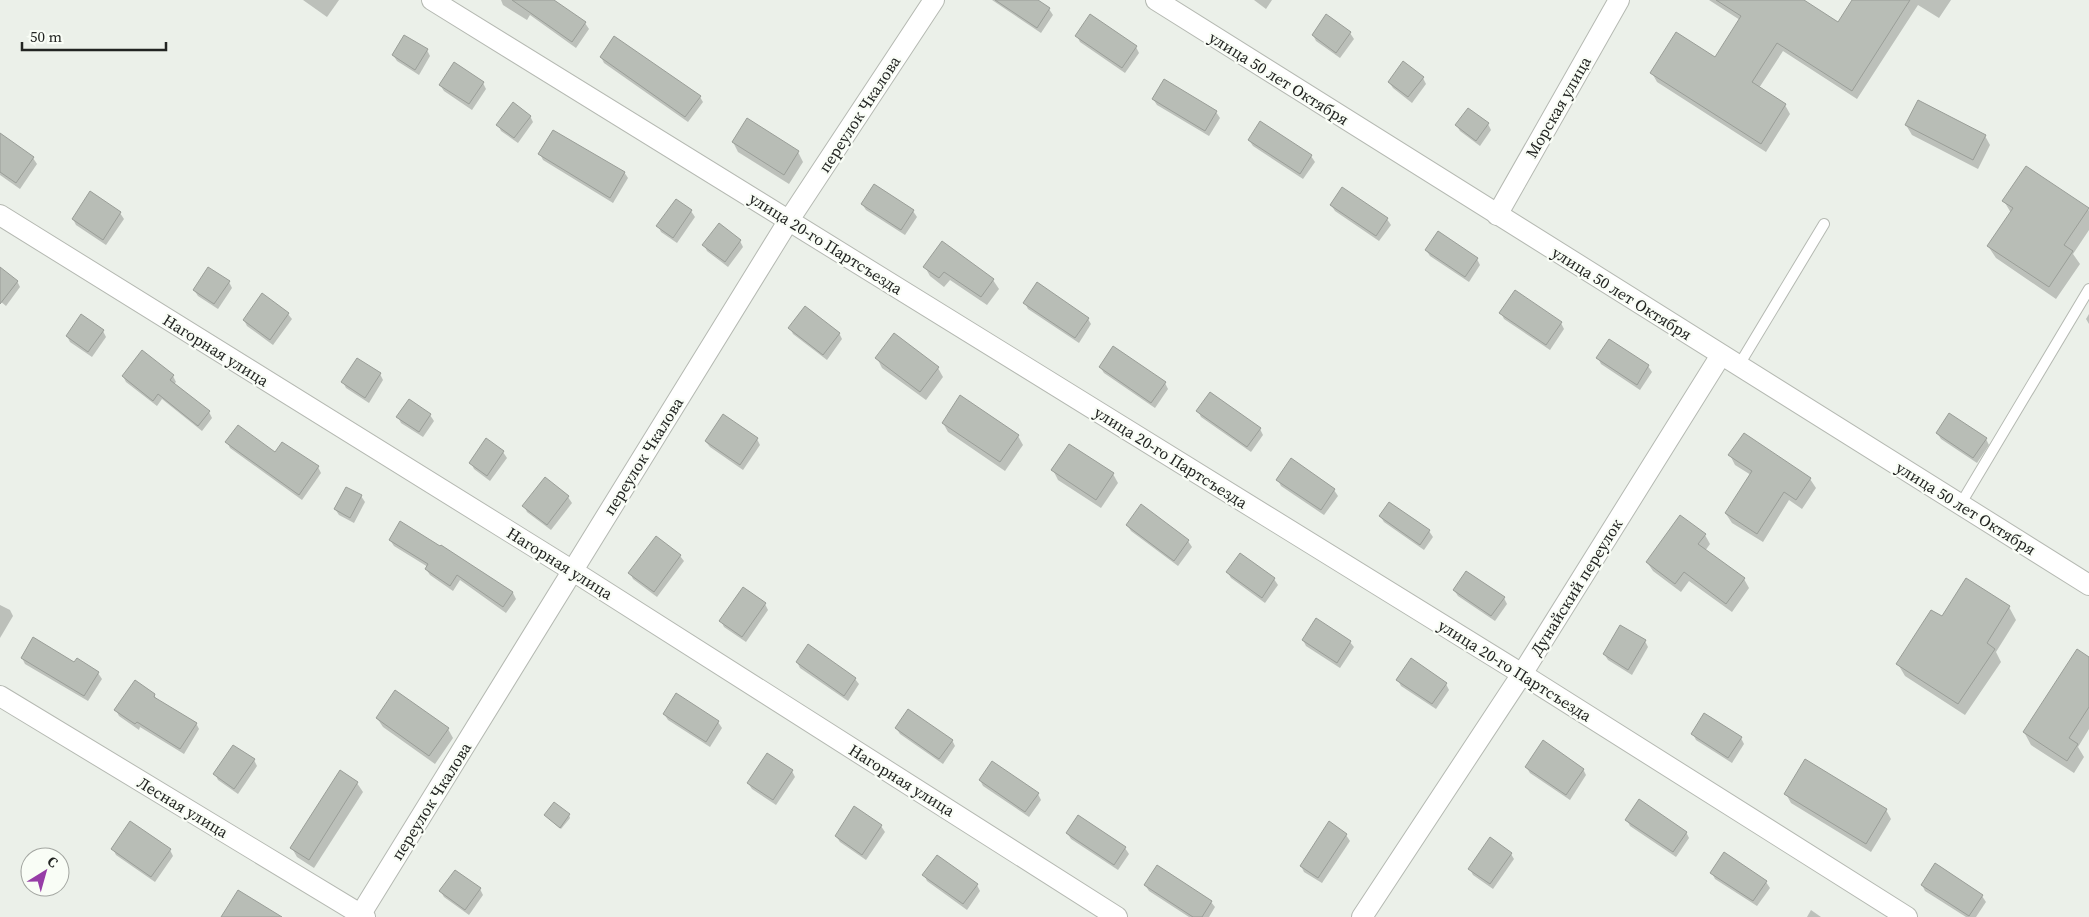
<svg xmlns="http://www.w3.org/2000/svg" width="2089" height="917" font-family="'Source Serif 4',serif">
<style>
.shadow{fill:#0003}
.building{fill:#b8bdb6;stroke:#9a9e98}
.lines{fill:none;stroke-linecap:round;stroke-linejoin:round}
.service-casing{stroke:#b5b9b2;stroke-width:12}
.minor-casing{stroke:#b5b9b2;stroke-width:22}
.service{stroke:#fff;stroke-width:10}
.minor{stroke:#fff;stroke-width:20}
.labels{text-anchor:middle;stroke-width:4.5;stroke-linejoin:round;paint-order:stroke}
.street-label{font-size:16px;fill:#222422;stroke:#f9fdf6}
</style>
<rect width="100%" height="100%" fill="#ebf0e9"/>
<g class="shadow">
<path d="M303,0H339L327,17Z"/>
<path d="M501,0H546L561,6L585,23L589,29L576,48L530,15L527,20L503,5Z"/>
<path d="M992,0H1036L1049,9L1053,15L1041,33Z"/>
<path d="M1254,0H1272L1266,9Z"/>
<path d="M1709,0H1802L1839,23L1854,0H1951L1939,18L1918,5L1857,99L1783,51L1759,88L1785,105L1790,114L1766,152L1657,82L1652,73L1715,59L1740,20Z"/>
<path d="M1327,16L1350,33L1354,39L1340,58L1316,41L1313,35Z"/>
<path d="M1077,36L1136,47L1139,53L1125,73L1080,42Z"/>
<path d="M427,50L430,56L419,75L397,61L393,55Z"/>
<path d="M601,57L700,97L703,102L688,122L604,63Z"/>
<path d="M1423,78L1426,84L1412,103L1393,88L1389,82Z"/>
<path d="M483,83L486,89L472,110L444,91L440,85Z"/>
<path d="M1153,99L1216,112L1220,118L1209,136L1157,105Z"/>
<path d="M530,116L533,122L518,143L501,131L498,125Z"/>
<path d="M1488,124L1491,130L1480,146L1460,131L1457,126Z"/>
<path d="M1906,125L1985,136L1990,145L1978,169L1912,135Z"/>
<path d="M1,135L33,158L37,164L20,189L0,175Z"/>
<path d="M1249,140L1311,156L1315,162L1303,179L1253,146Z"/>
<path d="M733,142L798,152L803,162L789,184L738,152Z"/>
<path d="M540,154L624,172L628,178L613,203L543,160Z"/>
<path d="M875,185L913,211L917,217L905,235L866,210L862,204Z"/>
<path d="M676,200L691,211L695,217L677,243L661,232L658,226Z"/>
<path d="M2004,201L2088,209L2089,211V230L2073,254L2080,264L2056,299L1996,258L1988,246L2011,213Z"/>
<path d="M1331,205L1387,219L1391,225L1379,241L1335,211Z"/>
<path d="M120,213L124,219L106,245L76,225L73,219Z"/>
<path d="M740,241L743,247L728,267L707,251L704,245Z"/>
<path d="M942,242L993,280L999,289L987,305L950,280L944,287L930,276L925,267Z"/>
<path d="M1426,250L1477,259L1480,265L1469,282L1430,256Z"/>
<path d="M0,269L17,281L20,287L6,306L0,301Z"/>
<path d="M229,282L232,288L218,309L198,296L194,290Z"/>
<path d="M1025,303L1088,319L1091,324L1079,343L1028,309Z"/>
<path d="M1501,313L1561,323L1564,329L1550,350L1504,319Z"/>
<path d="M288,314L292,319L273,345L247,326L244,320Z"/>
<path d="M2089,314V324L2086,319Z"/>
<path d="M790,328L839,333L842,339L827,360L793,334Z"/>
<path d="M103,331L106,337L92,357L70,342L67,336Z"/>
<path d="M1609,341L1648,366L1652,372L1640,390L1601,364L1598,358Z"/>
<path d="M877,358L938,368L943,377L926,400L882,368Z"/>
<path d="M1100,367L1165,383L1168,389L1155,408L1104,373Z"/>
<path d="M380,374L383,380L369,403L346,388L343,382Z"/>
<path d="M123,376H173L176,382L174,384L209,412L212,418L202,431L162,399L157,406L126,382Z"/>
<path d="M409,401L430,415L434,421L423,437L401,423L398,417Z"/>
<path d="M1198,411L1260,429L1263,435L1251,452L1201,417Z"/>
<path d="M943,423L1018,436L1023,445L1005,471L948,432Z"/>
<path d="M1937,433L1986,439L1989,445L1977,463L1941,439Z"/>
<path d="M1744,435L1810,479L1816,488L1802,509L1789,500L1763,542L1732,523L1726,514L1751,475L1735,465L1730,455Z"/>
<path d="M757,439L760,445L743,470L710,447L706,442Z"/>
<path d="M227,442L275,454L318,467L321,473L302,500L230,448Z"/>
<path d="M503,452L507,458L490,481L474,469L471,463Z"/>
<path d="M1053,470L1113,474L1118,483L1101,508L1058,480Z"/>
<path d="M1278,480L1334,490L1338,496L1324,515L1281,486Z"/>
<path d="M346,488L361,496L365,502L354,523L339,515L335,509Z"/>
<path d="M568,497L572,503L551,530L527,512L524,506Z"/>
<path d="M1389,503L1429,531L1433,537L1424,550L1384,522L1380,516Z"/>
<path d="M1127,525L1188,541L1192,547L1178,566L1131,531Z"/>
<path d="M1705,535L1710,544L1705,551L1744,579L1749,588L1732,612L1689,581L1681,592L1653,571L1647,562Z"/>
<path d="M390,540L441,548L442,546L513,593L516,599L506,613L460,580L453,591L430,575L426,569L428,567L394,546Z"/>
<path d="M680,556L684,561L657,597L633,579L630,573Z"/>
<path d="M1228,573L1274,579L1278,585L1265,603L1231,578Z"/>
<path d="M1966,579L2009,607L2016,620L1996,652L2001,662L1965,715L1905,676L1898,664L1942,617Z"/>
<path d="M1454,590L1504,598L1507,604L1495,621L1458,596Z"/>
<path d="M765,604L768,610L746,642L724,627L721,621Z"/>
<path d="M0,605L10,610L13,616L0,638Z"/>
<path d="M1303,640L1350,642L1354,647L1340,668L1306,646Z"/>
<path d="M1645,641L1648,647L1632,675L1608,660L1604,654Z"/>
<path d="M22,658L98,673L102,679L88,701L25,664Z"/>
<path d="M2089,658V729L2078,747L2084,757L2074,773L2031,745L2024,732Z"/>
<path d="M797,662L855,679L859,684L848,701L800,668Z"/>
<path d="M1398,680L1446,684L1449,690L1436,709L1401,686Z"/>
<path d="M154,695L157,700L196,723L199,729L184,754L140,727L139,730L119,716L116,710Z"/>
<path d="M676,695L718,722L722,728L710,747L668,720L664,714Z"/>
<path d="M377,718L448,729L453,738L435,764L383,727Z"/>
<path d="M896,728L952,740L955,746L943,764L900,734Z"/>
<path d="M1693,734L1741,738L1744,744L1732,763L1696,740Z"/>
<path d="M254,760L257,766L238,794L218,780L215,774Z"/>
<path d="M1526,767L1583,769L1586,775L1570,800L1530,773Z"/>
<path d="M792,771L795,777L776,805L752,789L748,783Z"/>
<path d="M980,780L1038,794L1041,800L1029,817L983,786Z"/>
<path d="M357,783L363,792L314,868L297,857L292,848Z"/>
<path d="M1786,794L1886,810L1891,819L1871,852L1791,803Z"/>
<path d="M569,815L570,818L561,829L546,816Z"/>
<path d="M1627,820L1686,832L1689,838L1676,857L1630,826Z"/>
<path d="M881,826L885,832L866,860L840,842L836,836Z"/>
<path d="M1067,833L1125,848L1129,854L1118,870L1071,839Z"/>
<path d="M1346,835L1350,841L1322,883L1304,872L1301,866Z"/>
<path d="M113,849L170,850L173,856L155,882L116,855Z"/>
<path d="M1511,854L1514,859L1493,889L1473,875L1470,869Z"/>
<path d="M1712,873L1766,882L1770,888L1757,906L1715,879Z"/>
<path d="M924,875L977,885L980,891L967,910L927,881Z"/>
<path d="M1145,885L1211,902L1215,907L1209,917H1189L1149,891Z"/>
<path d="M1922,885L1982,896L1986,902L1976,917H1966L1925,891Z"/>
<path d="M480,889L483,895L469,915L444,897L441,892Z"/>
<path d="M1811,910L1821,917H1807Z"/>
</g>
<g class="building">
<path d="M512,0H554L586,22L572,42Z"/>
<path d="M995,0H1038L1050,8L1037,28Z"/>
<path d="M1716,0H1804L1838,22L1852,0H1910L1852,91L1777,43L1752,82L1786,104L1761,144L1650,73L1676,32L1715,57L1741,16Z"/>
<path d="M1090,14L1137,46L1122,68L1075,36Z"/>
<path d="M1326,14L1351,32L1336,53L1312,35Z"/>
<path d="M404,35L428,49L415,70L392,55Z"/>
<path d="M614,36L701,96L685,117L600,57Z"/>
<path d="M1403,61L1424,77L1408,97L1388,82Z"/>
<path d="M454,62L484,82L469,104L439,85Z"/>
<path d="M1164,79L1217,111L1205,131L1152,99Z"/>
<path d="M1918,100L1986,135L1973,160L1905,125Z"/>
<path d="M513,102L531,116L514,138L496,125Z"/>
<path d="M1468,108L1489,123L1476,141L1455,125Z"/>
<path d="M747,118L799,151L784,175L732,142Z"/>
<path d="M1260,121L1312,155L1300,174L1248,140Z"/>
<path d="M553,130L625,172L610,198L538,154Z"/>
<path d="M0,133L34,157L16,183L0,172Z"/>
<path d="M2026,166L2089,208L2064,245L2073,251L2049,287L1987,246L2013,208L2002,201Z"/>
<path d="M874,184L914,210L901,230L861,204Z"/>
<path d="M1342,187L1388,218L1376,236L1330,205Z"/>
<path d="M90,191L121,212L103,240L72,219Z"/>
<path d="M676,199L692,210L673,238L656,226Z"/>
<path d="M719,223L741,240L725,262L702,245Z"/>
<path d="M1438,231L1478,258L1465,277L1425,250Z"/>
<path d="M942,241L994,279L981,297L944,272L939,278L923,267Z"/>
<path d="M0,267L18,281L0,304Z"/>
<path d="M208,267L230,281L214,304L193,290Z"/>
<path d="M1037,282L1089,318L1075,338L1023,303Z"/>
<path d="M1515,290L1562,322L1546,345L1499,313Z"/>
<path d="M262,293L289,313L270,340L243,320Z"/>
<path d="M805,306L840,333L823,355L788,328Z"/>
<path d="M81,314L104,330L88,352L66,336Z"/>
<path d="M894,333L939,367L920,392L875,358Z"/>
<path d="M1609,339L1649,365L1637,385L1596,358Z"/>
<path d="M1113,346L1166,382L1151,403L1099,367Z"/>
<path d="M142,350L174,375L170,380L210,411L198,426L158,394L153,401L122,376Z"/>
<path d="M357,358L381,373L365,398L341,382Z"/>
<path d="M1210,392L1261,428L1247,447L1196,411Z"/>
<path d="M960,395L1019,435L1000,462L942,423Z"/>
<path d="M409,399L431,414L419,432L396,417Z"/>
<path d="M1949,413L1987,438L1973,458L1936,433Z"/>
<path d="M723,414L758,438L740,465L705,441Z"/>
<path d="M238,425L275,452L282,442L319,466L299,495L225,442Z"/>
<path d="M1744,433L1811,478L1796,500L1784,492L1757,534L1725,513L1752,471L1728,455Z"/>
<path d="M486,438L504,451L487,476L469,463Z"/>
<path d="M1069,444L1114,473L1096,500L1051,470Z"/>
<path d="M1291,458L1335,489L1321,510L1276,480Z"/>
<path d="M545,477L569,496L547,525L522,506Z"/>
<path d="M346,487L362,495L350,518L334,509Z"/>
<path d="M1389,502L1430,530L1420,545L1379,516Z"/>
<path d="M1141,504L1189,540L1174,561L1126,525Z"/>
<path d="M1680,515L1706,534L1698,544L1745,578L1726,604L1684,572L1675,584L1646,562Z"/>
<path d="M400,521L440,546L441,545L513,592L503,607L457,575L450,586L425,569L428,564L389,540Z"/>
<path d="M656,536L681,555L654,592L628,573Z"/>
<path d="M1240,553L1275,578L1262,598L1226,572Z"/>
<path d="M1466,571L1505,597L1491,616L1453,590Z"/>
<path d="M1966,578L2010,606L1987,643L1995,649L1958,704L1896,664L1931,610L1942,616Z"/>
<path d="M743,587L766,603L742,637L719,621Z"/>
<path d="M1316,618L1351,641L1337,663L1302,640Z"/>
<path d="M1620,625L1646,640L1628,670L1603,654Z"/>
<path d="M33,637L74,662L77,658L99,672L84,696L21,658Z"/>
<path d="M808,644L856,678L844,696L796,662Z"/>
<path d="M2077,649L2089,657V707L2069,738L2078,744L2067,761L2023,732Z"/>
<path d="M1411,658L1447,683L1432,704L1396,680Z"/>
<path d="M135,680L155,694L154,697L197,723L180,749L137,722L135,724L114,710Z"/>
<path d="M395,690L449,728L429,756L376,718Z"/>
<path d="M676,693L719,721L706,742L663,714Z"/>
<path d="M908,709L953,740L939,759L895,728Z"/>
<path d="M1704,713L1742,737L1728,758L1691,734Z"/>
<path d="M1543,740L1584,769L1566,795L1525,767Z"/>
<path d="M233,745L255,759L234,789L213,774Z"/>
<path d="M767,753L793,770L773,800L747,783Z"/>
<path d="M1805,759L1887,809L1866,844L1784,794Z"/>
<path d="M992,761L1039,793L1025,812L979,780Z"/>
<path d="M340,770L358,782L309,860L290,848Z"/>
<path d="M1639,799L1687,832L1673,852L1625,820Z"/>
<path d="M554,802L570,814L560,828L544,815Z"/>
<path d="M854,806L882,825L862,855L835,836Z"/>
<path d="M1078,815L1126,847L1114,865L1066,833Z"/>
<path d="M130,821L171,849L151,877L111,849Z"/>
<path d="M1329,821L1347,834L1318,878L1300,866Z"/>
<path d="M1490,837L1512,853L1490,884L1468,869Z"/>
<path d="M1724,852L1767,881L1753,901L1710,873Z"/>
<path d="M937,855L978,884L963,904L922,875Z"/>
<path d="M1935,863L1983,895L1969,916L1921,885Z"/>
<path d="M1157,865L1212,901L1202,917H1193L1144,885Z"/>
<path d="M455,870L481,888L465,910L439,891Z"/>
<path d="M238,890L282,917H221Z"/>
</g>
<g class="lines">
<g class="service-casing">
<g id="service">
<path d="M1739,365L1824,224"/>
<path d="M1960,505L2089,289"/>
</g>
</g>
<g class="minor-casing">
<g id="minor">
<path d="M432,0L1522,674L1907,917"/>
<path d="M1156,0L2089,585"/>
<path d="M0,215L573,571L1117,917"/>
<path d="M1497,215L1619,0"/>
<path d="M0,696L365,917"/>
<path d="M359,917L789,220L934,0"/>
<path d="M1362,917L1522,674L1721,355"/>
</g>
</g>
<use href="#service" class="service"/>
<use href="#minor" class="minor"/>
</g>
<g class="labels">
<g class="street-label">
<text transform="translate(1279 78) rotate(32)" y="6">улица 50 лет Октября</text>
<text transform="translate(1558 107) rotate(-60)" y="6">Морская улица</text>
<text transform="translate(859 114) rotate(-57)" y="6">переулок Чкалова</text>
<text transform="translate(826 243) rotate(32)" y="6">улица 20-го Партсъезда</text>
<text transform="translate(1622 293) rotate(32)" y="6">улица 50 лет Октября</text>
<text transform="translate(216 350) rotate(32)" y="6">Нагорная улица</text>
<text transform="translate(643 456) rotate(-58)" y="6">переулок Чкалова</text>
<text transform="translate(1171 457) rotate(32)" y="6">улица 20-го Партсъезда</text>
<text transform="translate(1966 508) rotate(32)" y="6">улица 50 лет Октября</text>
<text transform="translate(560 563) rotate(32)" y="6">Нагорная улица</text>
<text transform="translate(1576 587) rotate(-58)" y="6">Дунайский переулок</text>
<text transform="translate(1515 670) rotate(32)" y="6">улица 20-го Партсъезда</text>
<text transform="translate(902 780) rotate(32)" y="6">Нагорная улица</text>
<text transform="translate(431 801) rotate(-58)" y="6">переулок Чкалова</text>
<text transform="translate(183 807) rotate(31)" y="6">Лесная улица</text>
</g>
</g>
<g transform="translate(45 872) rotate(37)"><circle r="24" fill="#f9fdf6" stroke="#a3a6a1"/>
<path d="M0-4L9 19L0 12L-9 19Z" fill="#973da7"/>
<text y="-8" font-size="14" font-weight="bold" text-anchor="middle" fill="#222422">С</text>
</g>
<path d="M22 42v8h144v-8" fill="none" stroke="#222422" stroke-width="2.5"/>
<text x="30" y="42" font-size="15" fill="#222422" stroke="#f9fdf6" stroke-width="4" paint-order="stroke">50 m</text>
</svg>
